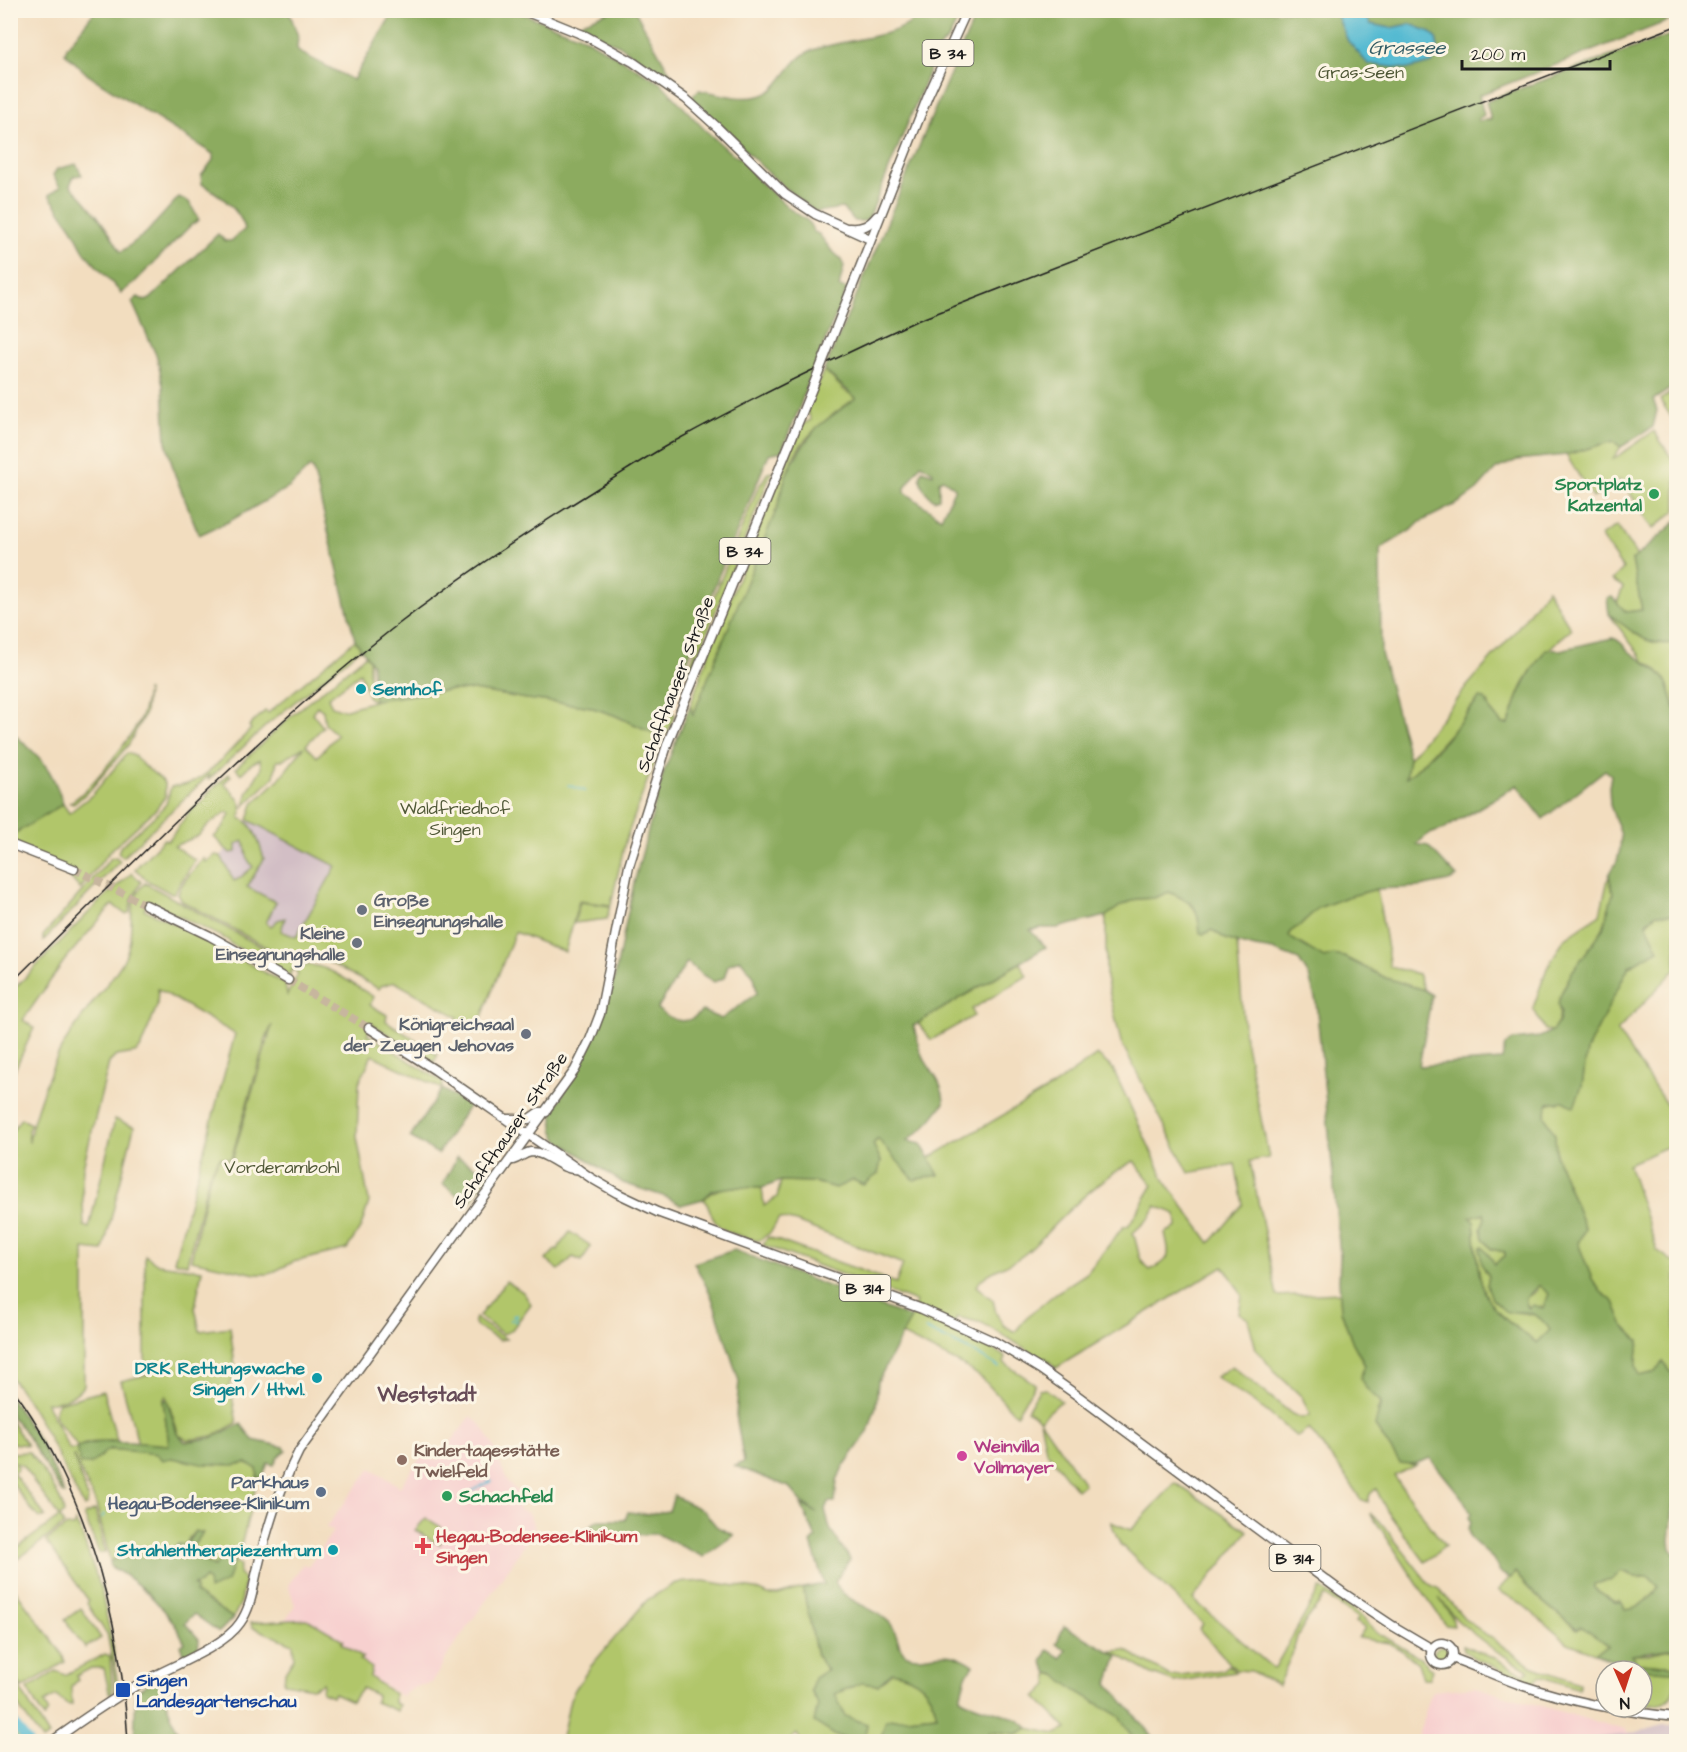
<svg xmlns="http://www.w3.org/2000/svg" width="1687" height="1752" font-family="'Architects Daughter',sans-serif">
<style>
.built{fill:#f7d0cf}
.industrial{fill:#d2bec5}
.green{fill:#b1c66a;stroke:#667143;stroke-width:1.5;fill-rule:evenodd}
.forest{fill:#8cab5e;stroke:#54643d;stroke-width:1.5;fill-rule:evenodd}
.water{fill:#53b9d1;stroke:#386a76;stroke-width:1.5}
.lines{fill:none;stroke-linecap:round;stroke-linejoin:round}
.stream{stroke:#53b9d1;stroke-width:1.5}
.river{stroke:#53b9d1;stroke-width:9}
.major-tunnel{stroke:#c7b69e;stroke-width:8;stroke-dasharray:8 4;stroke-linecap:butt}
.major-casing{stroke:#676055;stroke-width:11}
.major{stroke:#fff;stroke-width:8}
.rail{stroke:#1c1c1c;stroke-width:1.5}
.major-bridge-casing{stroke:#676055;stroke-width:11;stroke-linecap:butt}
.major-bridge{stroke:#fff;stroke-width:8}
.leisure-dot{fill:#2e9e5b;stroke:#fcf5e5;stroke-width:2}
.culture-dot{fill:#0f9aa8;stroke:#fcf5e5;stroke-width:2}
.worship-dot{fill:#6b7280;stroke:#fcf5e5;stroke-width:2}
.hotel-dot{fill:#d1479c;stroke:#fcf5e5;stroke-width:2}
.education-dot{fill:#8d6e63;stroke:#fcf5e5;stroke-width:2}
.service-dot{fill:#5c6f8a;stroke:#fcf5e5;stroke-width:2}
.health-dot{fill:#e0444e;stroke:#fcf5e5;stroke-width:2}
.transit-dot{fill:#1a4fb4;stroke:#fcf5e5;stroke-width:2}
.labels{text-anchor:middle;stroke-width:6;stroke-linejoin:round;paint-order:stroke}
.shield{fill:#fcf5e5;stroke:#5f5d58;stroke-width:1.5}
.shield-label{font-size:16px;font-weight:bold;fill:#1c1c1c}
.park-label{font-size:18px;fill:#505837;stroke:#fcf5e5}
.leisure-label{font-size:18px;font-weight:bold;fill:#27864d;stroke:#fcf5e5;text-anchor:end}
.street-label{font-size:18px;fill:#1c1c1c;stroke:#fcf5e5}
.culture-label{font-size:18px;font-weight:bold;fill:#0d838f;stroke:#fcf5e5;text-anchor:end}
.worship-label{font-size:18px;font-weight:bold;fill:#5b616d;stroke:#fcf5e5;text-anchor:end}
.hotel-label{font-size:18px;font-weight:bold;fill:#b23c85;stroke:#fcf5e5;text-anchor:start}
.education-label{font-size:18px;font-weight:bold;fill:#785e54;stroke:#fcf5e5;text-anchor:start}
.service-label{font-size:18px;font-weight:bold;fill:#4e5e75;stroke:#fcf5e5;text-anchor:end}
.health-label{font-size:18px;font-weight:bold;fill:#be3a42;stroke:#fcf5e5;text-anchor:start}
.transit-label{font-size:18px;font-weight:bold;fill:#164399;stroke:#fcf5e5;text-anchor:start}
.water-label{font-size:20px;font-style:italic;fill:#325b64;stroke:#fcf5e5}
.quarter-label{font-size:21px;font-weight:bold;fill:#664b57;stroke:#fcf5e5}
</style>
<rect width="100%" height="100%" fill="#fcf5e5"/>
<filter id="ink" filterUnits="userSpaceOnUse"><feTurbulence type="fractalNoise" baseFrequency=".0167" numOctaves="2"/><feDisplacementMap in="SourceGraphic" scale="12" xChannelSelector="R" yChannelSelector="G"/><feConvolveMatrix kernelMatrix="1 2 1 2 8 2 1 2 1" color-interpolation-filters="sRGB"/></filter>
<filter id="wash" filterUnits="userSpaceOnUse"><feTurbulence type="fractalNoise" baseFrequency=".008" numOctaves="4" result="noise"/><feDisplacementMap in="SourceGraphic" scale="24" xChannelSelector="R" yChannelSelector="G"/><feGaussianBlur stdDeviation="1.35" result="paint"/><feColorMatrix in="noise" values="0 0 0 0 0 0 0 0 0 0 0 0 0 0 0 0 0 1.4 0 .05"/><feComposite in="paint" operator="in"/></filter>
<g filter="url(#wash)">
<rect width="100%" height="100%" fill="#f2ddbf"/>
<g class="built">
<path d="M471,1416L482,1426L492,1443L508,1483L521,1494L518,1508L528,1513L535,1527L514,1561L449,1653L432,1683L417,1686L401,1696L285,1621L295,1605L288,1585L303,1564L308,1567L333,1531L326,1527L371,1468L400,1487L424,1452L437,1460Z"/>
<path d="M1475,1687L1625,1730L1629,1734L1567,1742H1419V1732L1432,1691Z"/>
</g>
<g class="industrial">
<path d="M248,820L336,866L296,937L235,905L221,856Z"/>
<path d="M1663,1725L1676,1727V1741H1567L1629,1734Z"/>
</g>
<g class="green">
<path d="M824,370L844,390L856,398C835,413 812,428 797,451C786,468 784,489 777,508L693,716L690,706L719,625L801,425L811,420L807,411L808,405Z"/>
<path d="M1676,389V424L1660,400Z"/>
<path d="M1654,431L1676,465V510L1653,529L1621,479L1593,498L1566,455L1613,441L1621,447L1612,460Z"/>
<path d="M772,471L691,673L688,671L715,594L758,488L768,472Z"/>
<path d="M1617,526L1637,556L1632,560L1642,610L1626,612L1617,603L1623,587L1612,580L1623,569L1600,536Z"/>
<path d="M1547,589L1571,629C1534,660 1522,678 1509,724H1502L1491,711L1488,702L1477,700L1459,723L1415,771L1406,777L1409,758L1468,685L1513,634Z"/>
<path d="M1609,614C1633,631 1644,647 1676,643V713C1670,688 1668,674 1644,661Z"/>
<path d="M355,640L361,648L269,723L208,780L210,774L123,857L118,853L120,847L159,812L166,804L171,787C178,785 184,786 190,783C211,775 234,746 251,729L249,726L265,711L268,713Z"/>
<path d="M366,655L369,660V679L375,700L449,690H473L527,699L587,706L614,715L658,735L659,749L625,842L611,905L579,901L565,952L515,932L478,1027L468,1028L455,1022L458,1017L395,982L381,986L379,989L323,959C312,956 301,962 290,960L182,901L178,894C182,880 195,869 204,858L206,862L215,855L221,856L234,881C242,878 246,872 253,867L248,860L244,841L236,844V852L230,853L214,837C222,830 226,824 230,814L227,812L208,825L198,836L174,846L195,860L174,893H170L148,881L135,869L164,839L168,841L190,811L205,799L209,792L229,774L231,776L224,783C234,795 246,801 240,818C255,823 260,846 264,859L247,887L276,902L266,923L271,926L278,920L285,918L281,931L296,937L336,866L248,820L253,804L279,779L304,747L282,760H277L274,777L244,806L248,791L261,769L260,759L251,764L241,774L236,768L290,717ZM360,673L369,698L374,701L343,710L332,706L328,698ZM317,706L323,711L325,724L337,735L317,757L306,745L323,727L312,713Z"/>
<path d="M147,690L145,713L129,744L90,790L75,803H69C87,794 133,736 141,717C144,709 146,699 147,690Z"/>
<path d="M673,713L675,714L667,734L663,735L660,733C660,722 663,716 673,713Z"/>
<path d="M127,753L134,755L143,765L162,780L165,785V797L156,809L111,850L80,889L64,870L11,841L10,836L63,804L69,813L93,794Z"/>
<path d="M116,857L120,861L43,941V936L111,858Z"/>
<path d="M132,873L141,882L132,900L129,913L125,914L113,905L111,906L64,961L23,1020L34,1028L11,1078V992L102,899Z"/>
<path d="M1609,875C1610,881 1613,888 1613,894C1614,931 1571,963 1560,997C1555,1012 1566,1014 1552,1031L1545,1030L1533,1008L1547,968L1564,939L1600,914Z"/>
<path d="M145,883L287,961L299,963L300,967C322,958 354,986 374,997L370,1005L387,1015L386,1021L438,1055L434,1062L372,1024L367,1034L443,1082L442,1089L372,1055L359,1083L357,1137L369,1202L361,1227L347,1249L293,1262L269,1274H256L191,1260L210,1175L220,1158L229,1160L233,1157L272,1025L266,1038L232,1156L229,1159L220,1157L209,1175L187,1264L174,1261L235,1034L158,989L157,1006L140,1049L135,1053L116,1056L109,1063L83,1167L82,1182L84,1226L89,1228L115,1119L134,1127L103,1251L84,1249V1385C77,1396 58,1404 46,1402L69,1449L261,1453L254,1494L238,1558L223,1557L214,1567L202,1561L190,1550L202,1534L195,1531L189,1538L186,1545L162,1557L137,1551L110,1561L96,1504L73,1455L88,1499L87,1505L84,1507C60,1463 42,1416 11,1378V1133L21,1118L31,1124L28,1130L29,1143C31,1121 52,1063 64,1044C73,1029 83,1016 93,1002C103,988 118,973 125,957C137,931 123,906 145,883ZM148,901L228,940L231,944L290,976L291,970H295L298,974L287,995L285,984L211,942L144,909Z"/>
<path d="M1377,889L1390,967L1418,974L1424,990L1386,978L1344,957L1337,956L1324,959L1289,937L1290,932L1300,925L1318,908L1347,897Z"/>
<path d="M1169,892C1195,904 1196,906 1204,934L1212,930L1226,939L1237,943L1245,1040L1269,1158L1250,1161L1277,1296L1340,1293L1341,1310L1351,1339L1365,1366V1387L1381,1402L1377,1411L1409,1464L1416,1465L1394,1476L1445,1546L1425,1562L1387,1511L1376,1489L1370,1494L1368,1502L1360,1499L1348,1479L1309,1429L1297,1437L1266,1411L1216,1377L1232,1366L1292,1414L1302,1418L1310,1415L1302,1397L1274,1371L1256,1349L1248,1319L1239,1313L1242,1296L1231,1277L1223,1266L1056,1368L1045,1357L1050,1363L982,1323L957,1317L953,1326L1006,1357L1004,1363L1035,1384L1016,1415L983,1379L966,1367L902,1335L911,1318L916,1302L763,1245L768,1237L896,1283L903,1264L796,1222L779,1218L771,1232L758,1241C744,1236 722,1234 714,1220C709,1212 712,1209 703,1199C720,1183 740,1187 762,1188L764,1206L777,1197L781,1181L814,1182L835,1188L853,1180L881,1161L873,1144L879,1139L914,1179L938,1175L929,1158L1050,1088L1097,1055L1113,1069L1165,1181L1210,1243L1243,1204L1235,1164L1189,1173L1121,1042L1106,978V916L1122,905L1137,899L1154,898ZM1134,1161L1153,1185L1129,1225L1123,1227L1087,1273L1056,1293L1027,1317L1015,1332L1003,1325L996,1313L993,1300L976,1286C984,1272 1009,1266 1022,1256C1036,1246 1046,1233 1058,1221C1080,1199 1107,1174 1134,1161ZM1156,1206L1176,1214L1177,1227L1165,1233C1170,1256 1172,1260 1150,1270C1135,1257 1140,1250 1133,1233L1150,1217Z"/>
<path d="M580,902L610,906L607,919L574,923Z"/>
<path d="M1674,913L1676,915V969L1617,1031L1676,1119V1143L1628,1164L1657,1250L1676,1264V1299H1675L1676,1378L1663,1362L1653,1373L1639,1376L1636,1367L1639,1341L1624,1326L1614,1302L1601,1292L1592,1279L1578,1243L1585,1229L1556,1156L1555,1135L1545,1116L1547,1103L1564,1101L1573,1106L1582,1086L1587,1050L1629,966L1659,950L1646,924L1656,914Z"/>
<path d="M1020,963L1027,976L972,1009L974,1016L931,1040L918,1023Z"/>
<path d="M1484,1213L1485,1218L1481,1228L1483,1238L1491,1249L1505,1252V1256L1494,1265L1487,1255L1485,1271L1489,1276L1487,1285L1514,1312C1534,1314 1539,1313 1551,1330L1537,1343C1521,1331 1498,1317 1488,1299C1476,1276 1476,1246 1474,1221L1470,1217Z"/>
<path d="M570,1232L591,1246L582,1261L573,1257L559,1270L546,1260L556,1249L558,1250L560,1245Z"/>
<path d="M145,1255L158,1264L202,1270L195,1308L200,1331L230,1327L236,1374L230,1385L237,1423L213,1436L187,1440L179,1435L166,1396L163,1400L169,1445L138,1443L121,1381L153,1373L145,1366Z"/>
<path d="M506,1281L523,1292L531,1304L511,1331L503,1334L479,1316Z"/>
<path d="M1538,1286H1540L1550,1294L1544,1308L1535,1306L1529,1309L1526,1304V1298L1536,1291Z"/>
<path d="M475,1318L506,1339L499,1340L477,1327L474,1321Z"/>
<path d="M1046,1389L1061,1401L1040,1420L1084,1484L1077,1490L1046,1451L1040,1420L1027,1410L1039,1390Z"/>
<path d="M103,1391L117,1440L88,1443L77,1447C72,1432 46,1420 58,1403Z"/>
<path d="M11,1421L27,1445L11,1443Z"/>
<path d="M29,1452C39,1465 63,1497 64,1513L59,1517L64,1525L11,1564V1548L12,1546L11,1538L17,1548L59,1517L22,1465L15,1463L18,1468L13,1473L45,1516L40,1518L29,1507L11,1481V1453Z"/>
<path d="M1175,1483L1248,1531L1193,1599L1274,1669L1320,1588L1359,1614L1375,1631L1423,1660L1433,1670L1430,1678L1423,1679L1418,1663L1401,1650L1389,1643L1358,1638L1365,1628L1355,1622L1358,1618L1325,1596L1306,1621L1297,1637L1293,1652L1278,1685L1251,1671L1236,1670L1199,1629L1203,1624L1120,1544L1111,1522L1131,1530Z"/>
<path d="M95,1510L105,1552L99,1553L84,1515Z"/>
<path d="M1370,1513L1379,1520L1429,1584L1439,1589L1466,1620L1531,1666L1579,1683V1689L1540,1676L1532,1683L1474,1658L1464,1650L1463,1645L1495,1658L1523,1674L1529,1671L1493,1649L1475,1635L1457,1620L1439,1598L1452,1617L1454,1626L1446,1625C1419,1589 1396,1550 1370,1513Z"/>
<path d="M426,1518L441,1527L443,1535L440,1544L436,1541L434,1542L415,1530Z"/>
<path d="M75,1522L80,1530L101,1589L113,1647L118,1688L115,1692L113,1664L107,1633L105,1632C100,1622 92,1614 87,1603L89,1601L46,1541L67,1526L74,1527Z"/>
<path d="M234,1561L240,1565L239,1573L245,1581L241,1602L233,1618L194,1593L192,1585L200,1583L204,1578L208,1580Z"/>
<path d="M1621,1571L1639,1578L1648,1576L1658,1586C1653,1600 1640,1607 1625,1609L1619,1601L1615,1602L1594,1588L1593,1584L1612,1580Z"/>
<path d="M1515,1572C1531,1595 1555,1612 1577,1629L1581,1625L1609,1646L1595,1653L1568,1643L1523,1605L1498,1590Z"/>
<path d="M704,1581L755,1589L768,1595H778L803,1588L817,1656L828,1670L811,1691L836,1736L857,1741H799L800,1739L797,1734L787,1742H561L570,1699L576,1688L591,1666L647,1600L675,1583Z"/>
<path d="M11,1584L62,1654L65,1662L22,1688L11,1670Z"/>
<path d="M81,1608L101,1638L85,1648L65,1620Z"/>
<path d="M307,1619L343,1640L341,1643L363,1657L360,1660L372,1668L370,1677L394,1694V1703L399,1705L397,1711L375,1702L376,1695L362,1688L352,1701L334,1693L332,1696L322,1692L323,1683L312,1688L284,1683L285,1672L294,1658L293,1644L252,1627L251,1623Z"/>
<circle cx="1442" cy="1654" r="8"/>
<path d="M1676,1648V1666L1638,1663L1631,1654H1648Z"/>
<path d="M1125,1650L1170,1676L1223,1670L1229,1665L1235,1672L1174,1682L1152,1674L1111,1651Z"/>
<path d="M105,1654L110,1656L112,1694L109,1692L104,1668H91L76,1676L78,1680L71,1687L72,1705L66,1704L56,1696L44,1703L48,1711L44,1718L27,1689L56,1671L65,1675Z"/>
<path d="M1676,1667C1676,1696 1674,1706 1642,1704V1671H1637L1639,1669L1672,1671Z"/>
<path d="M892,1672C919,1677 931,1689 937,1715L887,1720L880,1741H864L867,1724L845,1716L834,1694L861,1683L878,1685Z"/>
<path d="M1048,1673L1056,1675L1076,1691L1119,1716L1135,1741H990L989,1731L1017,1734L1028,1728L1056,1734L1067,1729L1036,1697L1048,1685Z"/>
<path d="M11,1674L49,1736L42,1740L11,1696Z"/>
<path d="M10,1720H11L27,1741H11Z"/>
</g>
<g class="forest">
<path d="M95,11H291L290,14L298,36L297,48L299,52L353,80L394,11H516L585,38L660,82L704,129L732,154L747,161L753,169L754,176L791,210L808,221L814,232L819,234L831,250L840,258L844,266L839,287L847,289C832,327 813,364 801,403C796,419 787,434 782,451L769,454L718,577L673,700L661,716L658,735L614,715L587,706L527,699L473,690H449L374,700L372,664L355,640L313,470L310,467L290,487L228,522L199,535L175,475L166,442L163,386L157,357L132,302L138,297L145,301L150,299L218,234L225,241H231L245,229C240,210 219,194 202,184L201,176L213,160V154L88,75L65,53L67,47Z"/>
<path d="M611,11H635L673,78L644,63L619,45L577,29L582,22Z"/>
<path d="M919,11H962L949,38L938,49L869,218L865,221H855L842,208L816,212C771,180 734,138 694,100L693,95L699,90C718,93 740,101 759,96C783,90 787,61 810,51C833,41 895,37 911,22C914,19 917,14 919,11Z"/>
<path d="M978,11H1335L1348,41L1437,56L1438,48L1436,38L1410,24L1391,28L1370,24L1364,11H1676V18L1479,95L1484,115L1478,119L1479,121L1491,119L1486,102L1499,96L1676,33V385L1653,400L1657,410L1653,427L1621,447L1613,441L1566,455L1517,460L1496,469L1477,490L1460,502L1420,522L1413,529L1380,549L1381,653L1409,758L1406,777L1415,771L1439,747L1480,698L1485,699L1491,711L1502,724H1509C1518,693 1527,675 1546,649L1560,650L1612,638C1620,639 1624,647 1630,652C1664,677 1665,668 1676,713V915L1656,914L1646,923L1659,950L1629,966L1587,1050L1582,1086L1574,1107L1564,1101L1548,1103L1545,1116L1555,1135L1556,1156L1585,1229L1578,1243L1592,1279L1601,1292L1614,1302L1624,1326L1639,1341L1636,1367L1639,1376L1653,1373L1663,1362L1676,1378V1476L1670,1541L1671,1548L1676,1556V1648L1632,1654L1638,1663L1676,1666L1672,1671L1639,1669L1630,1671L1628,1665L1595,1653L1608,1646L1581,1626L1578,1629C1555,1612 1532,1595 1515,1572L1511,1578L1500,1573L1493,1559L1470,1538L1468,1529L1471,1523L1469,1517L1471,1513L1463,1499L1430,1458C1418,1463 1413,1465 1400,1463L1375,1426L1381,1402L1365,1387L1360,1378L1365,1365L1351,1339L1341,1310L1339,1281L1340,1256L1331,1154L1316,1002L1309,976L1299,960L1273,950L1243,945L1226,939L1212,930L1204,934L1200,933C1197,904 1195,904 1169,892L1154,898L1137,899L1122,905L1106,916L1057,928H1040L1030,930L1046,947L913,1026C920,1038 916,1043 921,1053C930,1072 943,1080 944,1103L926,1126L907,1141L921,1144L939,1175L914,1180L878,1139L873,1144L881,1161L878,1174L863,1185L853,1180L836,1188L814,1182L781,1181L762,1188L733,1187L713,1190L703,1199L681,1205L666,1197L623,1183L558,1140L553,1129V1113L592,1039L614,980L634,883L664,771L690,706L693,715L777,508L786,475L799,451L817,427L856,398L824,370C877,251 924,129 978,11ZM921,464L933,472V474L922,470C917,482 924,492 934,500L939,498V481L943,479L955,488L941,518L905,492V488ZM1605,770L1611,775L1609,787L1610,805L1621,835L1620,849L1617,861L1609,875L1613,893L1603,929L1572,972L1560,996L1558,1004L1561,1012L1559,1022L1552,1031L1540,1037L1513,1040L1505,1045L1502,1060L1419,1066L1432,995L1424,990L1386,978L1344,957L1333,955L1324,958L1289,937L1290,932L1300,925L1318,908L1347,897L1377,889L1420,887L1449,881L1457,877L1428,846L1417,844L1427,835L1444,829L1517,785L1543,819ZM740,959L754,976L757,993L721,1019L702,1011C686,1027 673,1021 657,1009L687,962L701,974L714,982L724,978L728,965ZM1484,1213L1485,1218L1481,1228L1483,1238L1491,1249L1505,1252V1256L1494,1264L1492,1259L1482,1247L1480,1248L1482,1265L1489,1276L1487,1285L1492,1299L1507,1313C1528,1310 1539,1313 1550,1330L1537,1343C1521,1331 1498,1317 1488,1299C1476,1276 1476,1246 1474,1221L1470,1217ZM1538,1286H1540L1549,1294L1543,1308L1533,1305L1529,1309L1526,1304V1298ZM1621,1571L1626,1572L1635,1577L1648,1576L1658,1586C1653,1600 1640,1607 1625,1609L1622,1603L1615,1602L1594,1588V1584L1612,1580Z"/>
<path d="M76,164L82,175L74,176L70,185C90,204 107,227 121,252L146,233L179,197L189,202L199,220L191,225L134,283L121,293L85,253L72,228L49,195L60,187L53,175L57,169Z"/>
<path d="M1676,522V643C1644,647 1633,631 1609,614L1607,598L1612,597L1626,612L1642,610L1632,560Z"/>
<path d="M10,731C40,756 52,767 63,804L11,836Z"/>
<path d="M442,1089L469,1105L438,1154L410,1137Z"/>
<path d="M457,1157L489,1174L469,1204L443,1184Z"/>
<path d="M734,1250L911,1318L878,1381L876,1406L868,1432L844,1466L837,1480L835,1502H829L825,1509L830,1529L850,1559L835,1582C845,1604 874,1606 890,1623C899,1633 897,1650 907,1655C922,1661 938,1651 953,1655C960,1657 968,1661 974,1665L966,1676L960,1698C980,1711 1013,1711 1028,1728L1017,1734L990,1731V1741H880L886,1720L937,1715C931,1689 918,1677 892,1672L878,1685L861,1683L835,1694L845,1716L867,1724L864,1741L836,1736L814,1722L818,1704L811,1691L814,1678L827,1670L817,1656L803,1588L824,1584L811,1543L816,1538L801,1504L817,1513L803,1503L789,1487L735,1466L744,1462L736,1415L739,1381L711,1295L694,1263Z"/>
<path d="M10,1397L40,1442L65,1494L62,1493L23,1429L11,1416Z"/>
<path d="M163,1400H167L177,1433L185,1442L211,1438L241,1424L253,1440L284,1447L286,1451L278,1457L274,1465L268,1463L262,1479L258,1478L257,1469L247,1463L233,1465L202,1464L172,1458L162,1460L157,1454L109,1449L91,1464H80L77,1447C107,1437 138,1443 169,1445Z"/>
<path d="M674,1496L704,1511L717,1527L734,1535L703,1557L657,1534L576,1537L598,1520H625L628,1512L647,1514L669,1511Z"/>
<path d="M195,1531L203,1533L190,1550L202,1560L214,1567L223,1557L238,1558L234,1561L227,1582L209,1590L208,1580L205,1578L200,1583L193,1585L196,1588L195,1593L233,1618L219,1632L194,1614L185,1623L199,1639L198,1649L184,1655L180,1646L185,1643C171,1612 141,1583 111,1567L110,1561L137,1551L162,1557L178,1544L186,1545Z"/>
<path d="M1064,1626L1118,1656L1108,1683L1156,1741H1135L1119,1716L1076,1691L1056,1675L1048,1673L1042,1662L1048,1650L1061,1658L1066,1650L1056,1644Z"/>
<path d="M157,1679L181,1741L134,1742L136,1691Z"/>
</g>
<path class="water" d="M1335,11H1364L1370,24L1391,28L1410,24L1428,31L1436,38L1438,48L1437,56L1432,63L1408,69L1368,64L1348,41Z"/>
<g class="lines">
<g class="stream">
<path d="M568,785L585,791"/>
<path d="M513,1316L517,1315L515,1322"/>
<path d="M510,1320H513"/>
<path d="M925,1329L977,1354L999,1367"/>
<path d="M480,1486L492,1481"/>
<path d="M461,1499L478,1487"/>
<path d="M102,1518L104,1514"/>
</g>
<path class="river" d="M10,1718L28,1742"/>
</g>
</g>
<g filter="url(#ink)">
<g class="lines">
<g class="major-tunnel">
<path d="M74,869L146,905"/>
<path d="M288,980L369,1028"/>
</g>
<g class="major-casing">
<g id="major">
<path d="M522,10L586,36L633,62L686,99L717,127L785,194L815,214L870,239"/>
<path d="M849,228C862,229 869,226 877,216"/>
<path d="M830,343L928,96L967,10"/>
<path d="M10,844L74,869"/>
<path d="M146,905L210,936L288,980"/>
<path d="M369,1028L435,1070L591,1178L617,1193L657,1212L922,1309L995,1342L1040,1369L1078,1396L1342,1592L1393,1626L1432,1649"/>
<path d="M508,1119H529L539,1112H546"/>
<path d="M513,1160C520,1158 524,1153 531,1152C549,1152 560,1171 578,1169"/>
<circle cx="1442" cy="1654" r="11"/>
<path d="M1452,1658C1475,1666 1498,1677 1521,1685C1572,1702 1624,1712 1676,1717"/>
<path d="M51,1742C81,1721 111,1699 143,1682C170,1666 223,1648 240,1623C252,1606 253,1586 258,1567C267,1527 281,1486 299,1451L575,1070L590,1040L600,1014L629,866L668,742L813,386"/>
</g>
</g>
<use href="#major" class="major"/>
<g class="rail">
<path d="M10,984C134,862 255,737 392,629C458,578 527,532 598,488C624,472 649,455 675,441C753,398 833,359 914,322L1676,26"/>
<path d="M10,1386C31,1411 46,1439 60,1468C102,1554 123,1646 128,1742"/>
</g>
<g class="major-bridge-casing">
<path id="major-bridge" d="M813,386L830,343"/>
</g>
<use href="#major-bridge" class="major-bridge"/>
</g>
</g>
<g class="leisure-dot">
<circle cx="1654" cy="494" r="6"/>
<circle cx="447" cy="1496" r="6"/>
</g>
<g class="culture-dot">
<circle cx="361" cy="689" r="6"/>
<circle cx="317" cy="1378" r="6"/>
<circle cx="333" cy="1550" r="6"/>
</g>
<g class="worship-dot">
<circle cx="362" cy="910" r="6"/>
<circle cx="357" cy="943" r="6"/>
<circle cx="526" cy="1034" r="6"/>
</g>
<circle class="hotel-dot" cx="962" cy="1456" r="6"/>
<circle class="education-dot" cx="402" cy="1460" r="6"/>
<circle class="service-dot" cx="321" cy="1492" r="6"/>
<path class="health-dot" d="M420 1537h6v6h6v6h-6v6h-6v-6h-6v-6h6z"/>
<rect class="transit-dot" x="115" y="1682" width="16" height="16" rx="3"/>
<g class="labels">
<g class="shield">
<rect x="922.5" y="40" width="51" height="26" rx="4.5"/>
<rect x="719.5" y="538" width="51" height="26" rx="4.5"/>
<rect x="839.5" y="1275" width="51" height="26" rx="4.5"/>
<rect x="1269.5" y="1545" width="51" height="26" rx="4.5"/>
</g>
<g class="shield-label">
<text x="948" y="59">B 34</text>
<text x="745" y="557">B 34</text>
<text x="865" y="1294">B 314</text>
<text x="1295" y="1564">B 314</text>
</g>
<g class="park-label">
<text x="1361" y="78">Gras-Seen</text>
<text x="455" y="814">Waldfriedhof<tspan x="455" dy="21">Singen</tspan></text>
<text x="282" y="1173">Vorderambohl</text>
</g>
<g class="leisure-label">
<text x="1642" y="490">Sportplatz<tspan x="1642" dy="21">Katzental</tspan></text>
<text x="459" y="1502" text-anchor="start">Schachfeld</text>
</g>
<g class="street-label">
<text transform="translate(675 684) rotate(-69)" y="6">Schaffhauser Straße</text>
<text transform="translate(510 1130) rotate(-55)" y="6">Schaffhauser Straße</text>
</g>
<g class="culture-label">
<text x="373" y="695" text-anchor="start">Sennhof</text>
<text x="305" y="1374">DRK Rettungswache<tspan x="305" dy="21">Singen / Htwl.</tspan></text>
<text x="321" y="1556">Strahlentherapiezentrum</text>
</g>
<g class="worship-label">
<text x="374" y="906" text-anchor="start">Große<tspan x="374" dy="21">Einsegnungshalle</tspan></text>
<text x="345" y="939">Kleine<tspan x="345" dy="21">Einsegnungshalle</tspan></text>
<text x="514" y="1030">Königreichsaal<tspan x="514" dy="21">der Zeugen Jehovas</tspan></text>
</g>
<g class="hotel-label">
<text x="974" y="1452">Weinvilla<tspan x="974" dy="21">Vollmayer</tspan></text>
</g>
<g class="education-label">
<text x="414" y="1456">Kindertagesstätte<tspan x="414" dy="21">Twielfeld</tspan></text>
</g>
<g class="service-label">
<text x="309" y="1488">Parkhaus<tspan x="309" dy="21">Hegau-Bodensee-Klinikum</tspan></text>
</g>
<g class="health-label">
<text x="436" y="1542">Hegau-Bodensee-Klinikum<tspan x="436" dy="21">Singen</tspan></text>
</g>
<g class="transit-label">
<text x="136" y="1686">Singen<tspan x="136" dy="21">Landesgartenschau</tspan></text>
</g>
<g class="water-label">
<text x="1407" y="54">Grassee</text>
</g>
<g class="quarter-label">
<text x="427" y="1401">Weststadt</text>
</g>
</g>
<rect width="1687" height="1752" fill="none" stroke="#fcf5e5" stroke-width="36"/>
<g transform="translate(1624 1689) rotate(177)"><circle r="28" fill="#fcf5e5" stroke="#a29e95" stroke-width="1.5"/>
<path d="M0-4.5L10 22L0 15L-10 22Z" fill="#c8321e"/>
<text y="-9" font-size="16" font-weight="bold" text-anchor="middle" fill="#1c1c1c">N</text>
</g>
<path d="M1462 60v9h148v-9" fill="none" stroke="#1c1c1c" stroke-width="3"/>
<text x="1471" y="60" font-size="18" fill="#1c1c1c" stroke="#fcf5e5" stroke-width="4.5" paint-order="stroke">200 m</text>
</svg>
